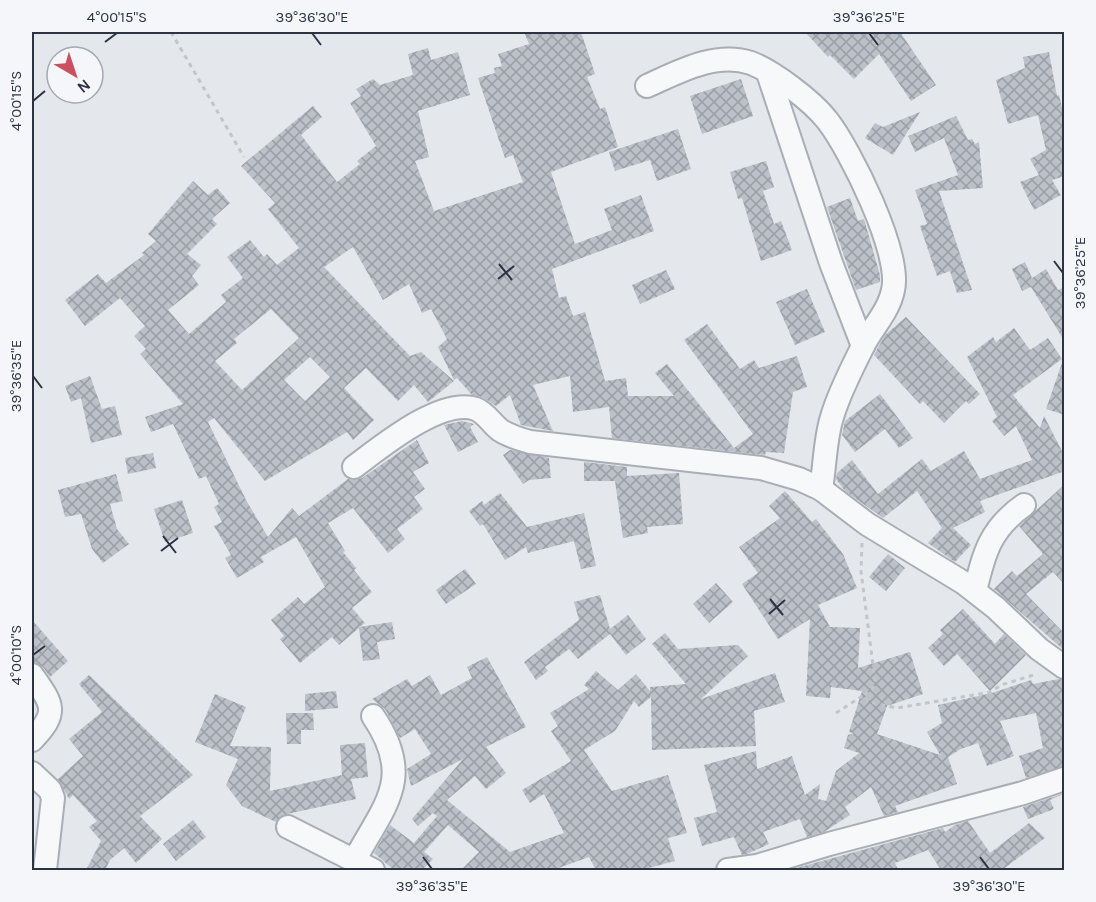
<svg xmlns="http://www.w3.org/2000/svg" width="1096" height="902" font-family="Karla,sans-serif">
<style>
.building{fill:url(#building-cross-hatch);fill-rule:evenodd}
.lines{fill:none;stroke-linecap:round;stroke-linejoin:round}
.minor-casing{stroke:#a9aeb5;stroke-width:26}
.path{stroke:#c2c5ca;stroke-width:3;stroke-dasharray:4.5 4.5;stroke-linecap:butt}
.minor{stroke:#f7f8fa;stroke-width:22}
.ticks{fill:none;stroke:#2c3443;stroke-width:2}
.neatline{fill:none;stroke:#2c3443;stroke-width:2}
.ticks-label{font-size:15px;text-anchor:middle;fill:#2c3443}
</style>
<defs>
<pattern id="building-cross-hatch" width="8" height="8" patternUnits="userSpaceOnUse" patternTransform="scale(1.5)"><rect width="8" height="8" fill="#bcc0c8"/><path d="M0 0l8 8M0 8l8-8" fill="none" stroke="#999da4"/></pattern>
</defs>
<rect width="100%" height="100%" fill="#e4e7eb"/>
<g class="building">
<path d="M524,32H581L595,74L587,77L600,109L605,107L618,147L551,172L575,244L612,230L604,209L641,195L654,231L552,269L559,298L566,296L573,316L585,312L605,381L626,378L628,396H674L655,373L667,364L734,448L753,434L684,340L707,324L740,369L754,360L759,368L797,356L807,387L793,392L784,453L766,452L765,455L612,438L609,407L573,412L570,376L533,385L553,431L521,425L510,395L496,406L482,397L472,395L457,378L454,380L438,347L447,339L431,309L422,313L409,284L383,300L353,247L324,267L410,356L421,352L454,381L428,402L414,385L398,401L366,368L344,388L374,420L353,440L347,432L265,481L214,418L208,422L246,500L268,537L292,508L299,516L348,479L355,480L362,478L417,440L429,463L413,472L425,489L414,497L423,509L397,529L405,539L388,553L353,508L328,523L345,551L343,552L356,568L354,570L372,592L352,608L365,623L359,627L392,622L395,639L377,642L380,659L363,661L359,628L339,645L332,637L300,663L280,639L284,636L271,620L298,597L304,604L325,587L296,537L261,557L264,562L237,578L225,558L231,555L214,526L222,522L214,507L219,504L206,476L199,479L173,424L151,432L145,417L183,404L140,354L146,349L134,336L145,326L120,298L85,326L65,300L98,274L106,283L144,255L142,253L156,241L148,234L193,181L208,195L217,188L230,203L212,219L217,224L187,254L201,265L192,276L199,285L168,310L189,334L226,302L221,295L243,278L227,257L250,240L264,257L267,254L277,265L299,248L268,209L275,203L241,166L313,106L322,117L301,135L337,182L360,164L357,161L376,146L350,103L361,96L356,89L373,79L380,85L413,75L408,54L428,48L431,60L458,52L470,95L418,111L429,157L415,161L434,211L523,182L513,155L505,158L478,78L495,73L494,68L502,66L498,54L529,44ZM271,309L299,338L242,390L215,361L237,343L234,339ZM310,357L330,377L305,401L284,380Z"/>
<path d="M805,32H900L936,85L911,101L879,54L854,79L830,55L828,57Z"/>
<path d="M1049,52L1057,96L1059,95L1065,120V176L1052,180L1061,195L1034,210L1020,182L1039,175L1030,159L1046,150L1038,115L1008,124L996,80L1025,68L1023,57Z"/>
<path d="M741,79L753,116L702,134L690,96Z"/>
<path d="M920,112L893,155L865,138L875,123L883,127Z"/>
<path d="M956,116L968,140L972,139L975,144L979,142L983,188L939,191L972,290L957,293L950,271L937,276L920,226L927,224L915,190L958,175L944,138L915,152L908,136Z"/>
<path d="M678,129L691,169L657,181L650,160L615,171L609,152Z"/>
<path d="M766,161L774,187L763,191L774,224L781,221L792,250L761,261L742,198L738,199L730,172Z"/>
<path d="M850,198L858,221L864,219L880,275V282L856,290L827,207Z"/>
<path d="M1025,262L1032,278L1046,269L1058,290L1065,287V342L1031,287L1022,291L1012,269Z"/>
<path d="M666,270L675,289L640,304L632,285Z"/>
<path d="M807,289L825,332L795,345L776,302Z"/>
<path d="M906,317L980,394L969,404L966,401L944,423L923,401L920,404L874,355L885,335Z"/>
<path d="M1014,328L1030,350L1048,338L1062,359L1013,395L1040,428L1044,416L1065,457V471L980,501L985,512L953,528L971,545L955,562L928,543L942,528L917,491L883,518L845,491L836,479L837,473L852,460L878,494L922,459L931,471L964,451L980,479L1032,460L1016,426L1004,436L992,421L997,417L967,357L993,337L996,342Z"/>
<path d="M1062,363H1065V415L1046,409Z"/>
<path d="M90,376L102,409L115,406L122,435L91,443L81,398L71,402L65,386Z"/>
<path d="M880,394L913,438L899,448L885,429L855,452L842,435L845,421Z"/>
<path d="M462,421L474,424L470,427L478,442L458,452L444,425Z"/>
<path d="M510,450L549,458L551,478L529,480L523,484L503,455Z"/>
<path d="M153,453L156,468L128,474L125,458Z"/>
<path d="M584,462L627,467V476L679,473L683,524L647,527L648,533L623,538L615,481H584Z"/>
<path d="M116,474L123,501L110,504L117,529L129,544L103,563L92,549L81,514L65,517L58,490Z"/>
<path d="M1065,484V585L1053,572L1026,594L1065,634V651L994,589L1012,571L1017,576L1043,554L1019,526Z"/>
<path d="M785,491L812,522L816,519L843,554L857,588L818,605L830,627L860,628L858,668L910,652L923,694L887,706L877,734L940,755L927,732L942,723L938,705L992,693L1031,680L1033,684L1059,679L1065,680V766L1026,778L1019,756L1043,748L1036,713L1000,721L1014,756L987,766L978,743L961,749L948,757L957,784L895,806L898,812L884,816L871,787L845,807L850,815L824,832L807,837L800,819L763,832L769,844L747,854L742,855L734,837L702,846L694,818L717,812L704,765L756,751L757,769L792,756L805,795L820,784L818,799L826,801L836,771L859,753L844,748L848,735L854,733L849,732L862,691L831,687L830,698L806,696L810,619L778,639L742,584L758,573L739,547L780,518L769,506Z"/>
<path d="M500,493L527,527L584,513L596,566L581,569L574,541L528,553L526,547L505,560L483,524L480,526L469,511L482,501L484,505Z"/>
<path d="M182,500L193,533L165,542L154,509Z"/>
<path d="M888,554L905,568L886,591L869,577Z"/>
<path d="M465,569L476,584L446,604L436,590Z"/>
<path d="M716,583L733,602L709,623L693,604Z"/>
<path d="M600,595L610,629L628,615L646,639L626,655L610,634L578,659L569,649L545,667L548,671L536,680L524,662L579,620L574,602Z"/>
<path d="M963,609L995,644L1004,634L1026,655L990,691L957,654L944,666L928,648L943,634L940,630Z"/>
<path d="M32,620L68,661L50,677L43,667L32,662Z"/>
<path d="M665,633L678,649L738,645L748,656L701,699L775,673L785,702L754,711L756,746L652,750L651,697L639,707L634,701L615,731L584,750L612,791L668,775L687,833L668,838L675,861L641,870H596L589,857L553,870H461L479,852L448,825L424,852L433,859L422,870H394L374,853L390,825L414,843L437,816L433,813L418,826L412,819L463,759L411,786L407,769L431,754L415,729L400,738L385,709L372,699L407,679L412,686L430,675L441,695L472,678L467,667L487,657L526,727L486,747L506,773L486,789L475,776L447,800L510,852L564,833L544,794L530,803L522,790L571,761L551,731L558,726L550,713L589,689L584,685L596,671L618,690L636,674L650,691V687L686,684L652,644Z"/>
<path d="M89,675L193,775L140,816L162,839L136,863L124,848L110,860L105,870H86L101,841L89,827L97,821L73,795L69,799L58,779L83,756L69,739L102,712L79,684Z"/>
<path d="M336,691L338,708L305,711V694Z"/>
<path d="M215,694L246,707L230,746L271,747L270,791L342,775L340,745L365,743L368,777L351,779L356,799L287,814L276,822L242,806L226,785L238,759L195,742Z"/>
<path d="M286,713H313L314,730H301V744H287Z"/>
<path d="M1065,793L1050,800L1054,809L1028,819L1023,807Z"/>
<path d="M193,820L206,837L176,861L163,844Z"/>
<path d="M968,821L990,853L1029,823L1045,838L1002,870H941L928,850L895,863L898,870H789L943,828L945,832L955,825Z"/>
</g>
<g class="lines">
<g class="minor-casing">
<g id="minor">
<path d="M768,73L831,263L863,346"/>
<path d="M647,86C678,72 716,51 751,63C774,72 812,101 827,120C850,149 902,254 893,290C889,311 872,328 863,346C852,368 839,393 832,417C825,439 825,465 821,489"/>
<path d="M354,467C381,447 441,397 476,409C486,413 492,424 500,430C509,436 519,439 530,442L761,468L799,479L821,489L867,524L964,583L996,608L1039,649L1064,667"/>
<path d="M975,591C984,553 990,529 1024,505"/>
<path d="M32,675C53,705 59,712 32,740"/>
<path d="M32,773L50,790L53,798L45,870"/>
<path d="M288,827L373,870"/>
<path d="M354,861C385,804 415,778 373,716"/>
<path d="M728,870L757,866L829,844L1023,793L1064,779"/>
</g>
</g>
<g class="path">
<path d="M171,32L244,157"/>
<path d="M862,543L861,571L875,681L872,690L864,695"/>
<path d="M836,713L864,695L869,702L897,708L991,692L1001,685L1037,674"/>
</g>
<use href="#minor" class="minor"/>
</g>
<path class="ticks" d="M312,33L321,45M869,33L878,45M105,42L117,33M33,101L45,91M1054,261L1063,273M499,264L512,280M498,279L514,266M33,376L42,388M163,536L176,553M161,551L178,538M770,599L783,615M769,614L785,600M33,655L45,646M423,857L432,869M980,857L989,869"/>
<rect width="1096" height="902" fill="none" stroke="#f4f6f9" stroke-width="66"/>
<g transform="translate(75 75) rotate(141)"><circle r="28" fill="#f4f6f9" stroke="#a4a8b0" stroke-width="1.5"/>
<path d="M0-4.5L10 22L0 15L-10 22Z" fill="#ca5060"/>
<text y="-9" font-size="16" font-weight="bold" text-anchor="middle" fill="#2c3443">N</text>
</g>
<rect x="33" y="33" width="1030" height="836" class="neatline"/>
<g class="ticks-label">
<text x="117" y="22">4°00'15"S</text>
<text x="312" y="22">39°36'30"E</text>
<text x="869" y="22">39°36'25"E</text>
<text transform="translate(16 101) rotate(-90)" y="5">4°00'15"S</text>
<text transform="translate(1080 273) rotate(-90)" y="5">39°36'25"E</text>
<text transform="translate(16 376) rotate(-90)" y="5">39°36'35"E</text>
<text transform="translate(16 655) rotate(-90)" y="5">4°00'10"S</text>
<text x="432" y="891">39°36'35"E</text>
<text x="989" y="891">39°36'30"E</text>
</g>
</svg>
